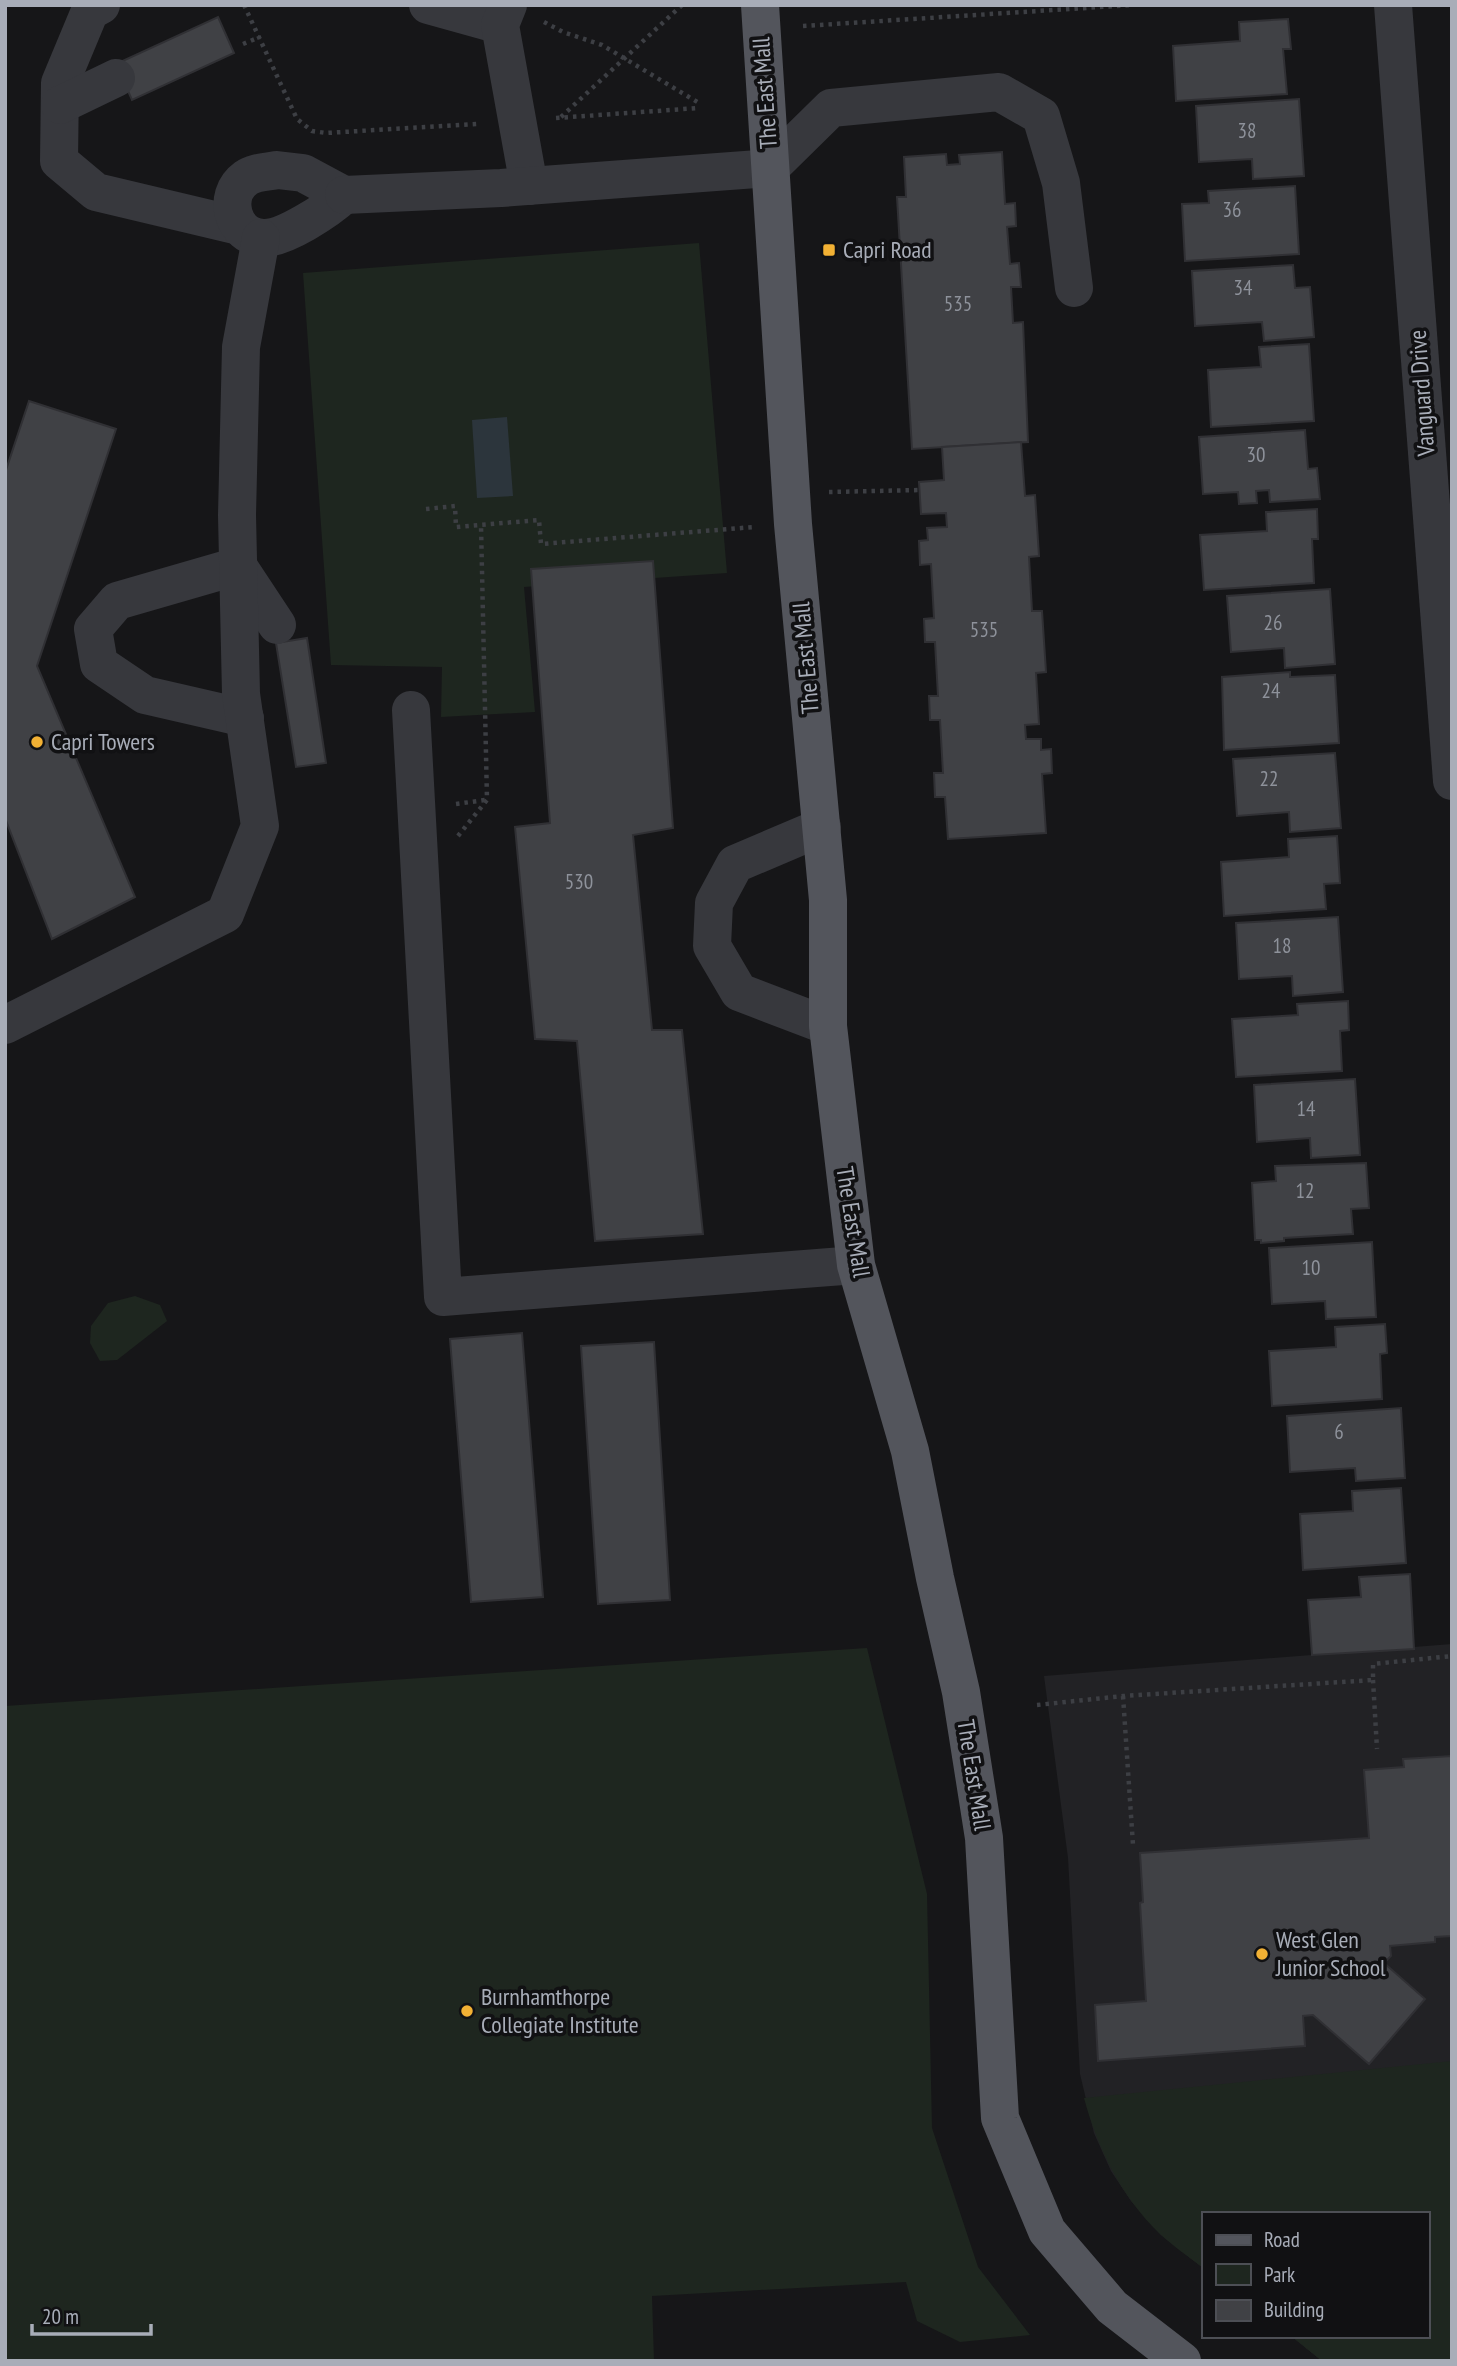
<svg xmlns="http://www.w3.org/2000/svg" width="1457" height="2366" font-family="'PT Sans Narrow',sans-serif">
<style>
.built{fill:#222225}
.green{fill:#1e261f}
.water{fill:#2c353c}
.building{fill:#404145;stroke:#303034;stroke-width:2}
.lines{fill:none;stroke-linecap:round;stroke-linejoin:round}
.path{stroke:#3d3f44;stroke-width:4.5;stroke-dasharray:3.5 5;stroke-linecap:butt}
.minor{stroke:#37383d;stroke-width:38}
.major{stroke:#53555c;stroke-width:38}
.poi-dot{fill:#f2b134;stroke:#111113;stroke-width:2.5}
.labels{text-anchor:middle;stroke-width:7;stroke-linejoin:round;paint-order:stroke}
.number-label{font-size:21px;fill:#8e929b}
.street-label{font-size:24px;fill:#a8adb8;stroke:#111113}
.poi-label{font-size:24px;fill:#a8adb8;stroke:#111113;text-anchor:start}
</style>
<rect width="100%" height="100%" fill="#161618"/>
<path class="built" d="M1452,1644V2361H1322L1291,2336H1427V2214H1203V2268L1161,2235L1131,2201L1111,2171L1094,2133L1080,2074L1068,1858L1044,1676Z"/>
<g class="green">
<path d="M699,243L727,573L524,587L535,712L441,717L442,667L331,665L303,273Z"/>
<path d="M135,1296L160,1305L167,1321L117,1360L100,1361L90,1343L91,1326L108,1303Z"/>
<path d="M867,1648L927,1894L932,2128L978,2267L1030,2335L960,2342L917,2321L906,2282L652,2296L654,2361H5V1706Z"/>
<path d="M1452,2061V2361H1322L1291,2336H1427V2214H1203V2268C1189,2257 1173,2246 1160,2234C1121,2196 1098,2150 1084,2098Z"/>
</g>
<path class="water" d="M507,417L513,496L477,498L472,420Z"/>
<g class="building">
<path d="M218,17L234,53L132,100L116,64Z"/>
<path d="M1288,19L1291,49H1283L1287,94L1176,101L1173,46L1240,41L1239,22Z"/>
<path d="M1299,99L1304,176L1253,179L1252,159L1199,162L1196,106Z"/>
<path d="M1002,152L1005,204L1015,203L1016,226L1007,227L1010,264L1019,263L1021,287H1011L1013,323L1023,322L1028,442L912,449L897,197H906L904,157L946,154L947,165L960,164L959,155Z"/>
<path d="M1295,186L1299,254L1185,261L1182,204L1209,203L1208,191Z"/>
<path d="M1293,265L1295,288L1310,287L1314,337L1264,341L1262,322L1195,326L1192,271Z"/>
<path d="M1309,344L1314,421L1211,427L1208,370L1261,367L1259,347Z"/>
<path d="M29,401L116,429L37,666L135,897L52,939L5,818V473Z"/>
<path d="M1305,430L1308,469L1317,468L1320,499L1270,502L1269,490L1256,491L1257,503L1239,504L1238,492L1203,494L1199,437Z"/>
<path d="M1021,442L1025,496L1035,495L1039,556L1029,557L1032,611H1042L1046,672L1036,673L1039,724L1025,725L1026,739H1041V750L1051,749L1052,773L1042,774L1046,833L948,839L945,797H935L934,773H943L940,720H930L929,696H938L935,642H925L924,619L934,618L931,564L920,565L919,541L928,540L927,528L947,527L946,513L921,514L919,482L944,480L942,447Z"/>
<path d="M1317,509L1318,539H1312L1314,583L1204,590L1200,535L1267,531L1266,512Z"/>
<path d="M653,561L673,828L633,835L652,1030H682L703,1234L595,1241L577,1041L535,1039L515,827L550,823L531,569Z"/>
<path d="M1330,589L1335,664L1285,668L1284,648L1231,652L1227,596Z"/>
<path d="M307,638L326,763L296,767L276,643Z"/>
<path d="M1290,672V677L1335,675L1339,743L1224,750L1222,677Z"/>
<path d="M1335,753L1341,828L1290,832L1289,812L1237,816L1233,759Z"/>
<path d="M1337,836L1340,883L1324,884L1326,909L1224,916L1221,862L1289,857L1288,839Z"/>
<path d="M1338,917L1343,992L1293,996L1292,976L1239,979L1236,923Z"/>
<path d="M1348,1001L1349,1030L1340,1031L1342,1071L1236,1077L1232,1019L1298,1015L1297,1004Z"/>
<path d="M1355,1079L1360,1155L1311,1158L1310,1138L1257,1142L1254,1085Z"/>
<path d="M1366,1163L1369,1208L1351,1209L1353,1234L1284,1238V1241L1261,1243V1240H1255L1252,1183L1276,1181L1275,1166Z"/>
<path d="M1372,1242L1376,1317L1326,1319L1325,1301L1272,1304L1269,1248Z"/>
<path d="M1385,1324L1387,1353L1380,1354L1382,1399L1272,1406L1269,1351L1336,1347L1335,1327Z"/>
<path d="M522,1333L543,1597L471,1602L450,1339Z"/>
<path d="M654,1342L670,1600L598,1604L581,1346Z"/>
<path d="M1401,1408L1405,1478L1356,1481L1355,1468L1290,1472L1287,1416Z"/>
<path d="M1401,1488L1406,1563L1303,1570L1300,1514L1353,1511L1352,1491Z"/>
<path d="M1410,1574L1414,1649L1312,1655L1308,1600L1361,1597L1359,1577Z"/>
<path d="M1452,1756V1936L1435,1937V1942L1390,1946L1391,1956L1384,1963L1425,1999L1369,2064L1313,2015L1303,2016L1305,2046L1098,2061L1095,2005L1146,2001L1140,1903L1143,1902L1140,1853L1369,1838L1364,1770L1404,1767L1403,1759Z"/>
</g>
<g class="lines">
<g class="path">
<path d="M244,5L297,119L312,131L326,133L477,124"/>
<path d="M544,22L563,32L602,45L699,103"/>
<path d="M803,26L1132,5"/>
<path d="M243,44L260,37"/>
<path d="M561,117L682,5"/>
<path d="M556,118L699,108"/>
<path d="M829,492L920,490"/>
<path d="M426,509L455,506L456,527L539,520L541,544L754,527"/>
<path d="M456,804L485,800"/>
<path d="M458,836L487,800L481,525"/>
<path d="M1373,1680L1377,1749"/>
<path d="M1123,1696L1133,1845"/>
<path d="M1037,1705L1123,1696L1373,1680V1664L1452,1656"/>
</g>
<g class="minor">
<path d="M101,5L90,11L60,83L59,161L96,192L239,226"/>
<path d="M428,5L500,25"/>
<path d="M508,5L500,25L529,186"/>
<path d="M1393,5L1452,781"/>
<path d="M60,105L116,78"/>
<path d="M277,170L303,173L344,195C328,210 284,239 263,238C233,237 221,196 246,178C254,172 267,172 277,170Z"/>
<path d="M344,195L501,188L770,168L831,108L999,92L1041,116L1061,183L1074,288"/>
<path d="M411,710L443,1297L856,1265"/>
<path d="M245,718L145,695L99,664L93,629L117,601L238,566L277,625"/>
<path d="M822,827L735,864L714,903L712,946L739,992L828,1026"/>
<path d="M5,1025L225,914L260,826L241,694L237,515L241,347L261,238"/>
</g>
<path class="major" d="M760,5L793,524L828,900V1026L856,1265L910,1451L935,1578L961,1692L984,1838L1000,2118L1047,2231L1112,2307L1182,2361"/>
</g>
<g class="poi-dot">
<rect x="822" y="243" width="14" height="14" rx="3.5"/>
<circle cx="37" cy="742" r="7"/>
<circle cx="1262" cy="1954" r="7"/>
<circle cx="467" cy="2011" r="7"/>
</g>
<g class="labels">
<g class="number-label">
<text x="1247" y="138">38</text>
<text x="1232" y="217">36</text>
<text x="1243" y="295">34</text>
<text x="958" y="311">535</text>
<text x="1256" y="462">30</text>
<text x="1273" y="630">26</text>
<text x="984" y="637">535</text>
<text x="1271" y="698">24</text>
<text x="1269" y="786">22</text>
<text x="579" y="889">530</text>
<text x="1282" y="953">18</text>
<text x="1306" y="1116">14</text>
<text x="1305" y="1198">12</text>
<text x="1311" y="1275">10</text>
<text x="1339" y="1439">6</text>
</g>
<g class="street-label">
<text transform="translate(765 93) rotate(-94)" y="8">The East Mall</text>
<text transform="translate(1422 393) rotate(-94)" y="8">Vanguard Drive</text>
<text transform="translate(806 658) rotate(-95)" y="8">The East Mall</text>
<text transform="translate(853 1222) rotate(81)" y="8">The East Mall</text>
<text transform="translate(974 1775) rotate(81)" y="8">The East Mall</text>
</g>
<g class="poi-label">
<text x="843" y="258">Capri Road</text>
<text x="51" y="750">Capri Towers</text>
<text x="1276" y="1948">West Glen<tspan x="1276" dy="28">Junior School</tspan></text>
<text x="481" y="2005">Burnhamthorpe<tspan x="481" dy="28">Collegiate Institute</tspan></text>
</g>
</g>
<rect width="1457" height="2366" fill="none" stroke="#a8adb8" stroke-width="14"/>
<rect x="1202" y="2212" width="228" height="126" fill="#111113" stroke="#4d4f55" stroke-width="2"/>
<rect x="1216" y="2235" width="35" height="10" fill="#53555c" stroke="#4d4f55" stroke-width="2"/>
<text x="1264" y="2247" font-size="21" fill="#a8adb8">Road</text>
<rect x="1216" y="2264" width="35" height="21" fill="#1e261f" stroke="#4d4f55" stroke-width="2"/>
<text x="1264" y="2282" font-size="21" fill="#a8adb8">Park</text>
<rect x="1216" y="2300" width="35" height="21" fill="#404145" stroke="#4d4f55" stroke-width="2"/>
<text x="1264" y="2317" font-size="21" fill="#a8adb8">Building</text>
<path d="M32 2324v10h119v-10" fill="none" stroke="#a8adb8" stroke-width="3.5"/>
<text x="42" y="2324" font-size="21" fill="#a8adb8" stroke="#111113" stroke-width="5" paint-order="stroke">20 m</text>
</svg>
